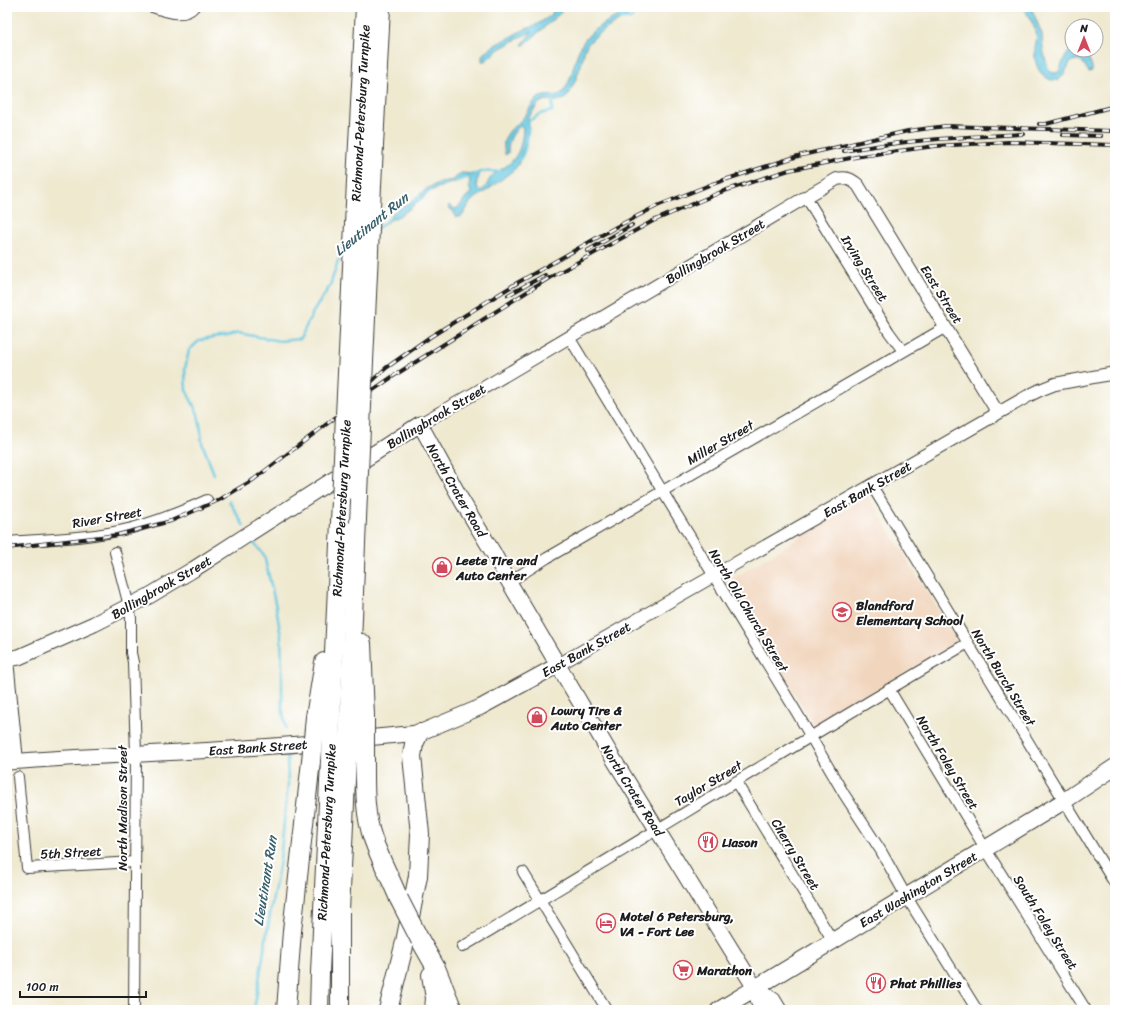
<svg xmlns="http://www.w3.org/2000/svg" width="1122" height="1017" font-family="Sriracha,sans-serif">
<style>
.built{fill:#f1d5bd}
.water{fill:#63c7e0;stroke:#40727e}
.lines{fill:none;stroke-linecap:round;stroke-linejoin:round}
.stream{stroke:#63c7e0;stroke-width:2.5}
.minor-casing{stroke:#3c3b37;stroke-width:12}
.tertiary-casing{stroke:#3c3b37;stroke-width:14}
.primary-casing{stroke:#3c3b37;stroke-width:17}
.trunk-casing{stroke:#3c3b37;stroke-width:18}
.motorway-casing{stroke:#3c3b37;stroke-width:20}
.minor{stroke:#fff;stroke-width:10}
.tertiary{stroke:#fff;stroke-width:12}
.primary{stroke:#fff;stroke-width:15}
.trunk{stroke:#fff;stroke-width:16}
.motorway{stroke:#fff;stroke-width:18}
.rail-casing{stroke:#1c1c1c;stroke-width:4}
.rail{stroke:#fff;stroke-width:2.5;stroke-dasharray:8;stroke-linecap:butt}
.motorway-bridge-casing{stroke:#3c3b37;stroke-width:20;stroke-linecap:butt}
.motorway-bridge{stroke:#fff;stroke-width:18}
.labels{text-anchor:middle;stroke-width:4;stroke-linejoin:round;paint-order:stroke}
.street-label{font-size:13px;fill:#1c1c1c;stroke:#fff}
.poi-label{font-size:13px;font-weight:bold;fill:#1c1c1c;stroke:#fff;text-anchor:start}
.water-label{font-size:14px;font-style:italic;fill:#38606a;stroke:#fff}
</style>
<rect width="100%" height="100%" fill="#fff"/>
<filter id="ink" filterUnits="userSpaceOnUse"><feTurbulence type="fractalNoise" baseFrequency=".025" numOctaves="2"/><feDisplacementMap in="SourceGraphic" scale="8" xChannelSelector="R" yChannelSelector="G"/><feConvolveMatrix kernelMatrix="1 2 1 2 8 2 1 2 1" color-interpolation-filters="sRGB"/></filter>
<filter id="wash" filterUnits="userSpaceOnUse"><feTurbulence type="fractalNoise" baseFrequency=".012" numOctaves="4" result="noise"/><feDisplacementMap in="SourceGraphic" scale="16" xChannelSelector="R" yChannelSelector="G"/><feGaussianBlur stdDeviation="0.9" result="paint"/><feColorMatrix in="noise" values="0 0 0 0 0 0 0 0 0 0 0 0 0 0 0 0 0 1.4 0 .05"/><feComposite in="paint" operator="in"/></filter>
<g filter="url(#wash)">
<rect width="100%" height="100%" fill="#efe9d0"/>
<path class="built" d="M868,496L957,641L815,727L727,582Z"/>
<g class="water">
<path d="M554,7H564C561,14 558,14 554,19L524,45H522L532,31L499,49L485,61H482V57L484,53L495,45L521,31L536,25L552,15Z"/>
<path d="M634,7H641L639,9C626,17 593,34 586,47C583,53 583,60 581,65C577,77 572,90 565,99L556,101L545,100L539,103L528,118L527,139L518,165L515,169L485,192L471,201L463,215L460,217H455L454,212L448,207L449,205L454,209C461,207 462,202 466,197C471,192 468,198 471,192C467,184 471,182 469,178C463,177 460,179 455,182C447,185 438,187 431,191C417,201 407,214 390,220L391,214L410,202L428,188L440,182L453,180L461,173L475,174L480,172C479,180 473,183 480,191C487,188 487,182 492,176C495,172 501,170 505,167C519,157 522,145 523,128L522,127L520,126C511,135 508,141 508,153L506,155L505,154C504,149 503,143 505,139C508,130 517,125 523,118C529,112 531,102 540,97C547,94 557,98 563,92C574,78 573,59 582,44C593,25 617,18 634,7Z"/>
<path d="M1023,7H1031L1042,34L1043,49L1048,69L1051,72L1053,73L1059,72L1064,59L1070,50C1081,52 1084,50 1090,61C1091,65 1093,67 1092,71L1089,72C1083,65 1083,56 1071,62C1067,67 1065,74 1061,78C1059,81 1053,81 1049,79C1038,74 1034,62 1035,50C1035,44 1038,38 1036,32C1033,23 1028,15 1023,7Z"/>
</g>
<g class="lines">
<g class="stream">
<path d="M621,19H631L640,7"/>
<path d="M518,161C527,155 528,132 529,121L540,114L552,111L553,99"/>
<path d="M457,181L481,172L502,171"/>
<path d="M377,229L392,217"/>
<path d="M214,474L202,443L201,431L198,414L186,390L185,369L189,350L199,341L212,338L229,336L238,333L280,341L300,339L313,312L330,286L338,261L345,255"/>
<path d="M229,501L244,526"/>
<path d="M253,542L264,555L276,607L281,637L282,666V707L286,728"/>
<path d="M254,1010L273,897L280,861L288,784L287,753"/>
</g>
</g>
</g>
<g filter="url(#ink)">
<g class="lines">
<g class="minor-casing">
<g id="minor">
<path d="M152,7C166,11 183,19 194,7"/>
<path d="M806,197L889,332L903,351"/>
<path d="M569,337L797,713L844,794L881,851L906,896L977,1010"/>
<path d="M872,486L1115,884"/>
<path d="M7,542C49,539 92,538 132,528C158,521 183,511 207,500"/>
<path d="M115,552L129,606L131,618V653L133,662L136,754L134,1010"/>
<path d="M509,582L547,558L946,327"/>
<path d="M889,689L985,848L1086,1010"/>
<path d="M18,777L27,868L135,862"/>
<path d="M736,782L833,941"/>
<path d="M523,872L607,1010"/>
<path d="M462,947C631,847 798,742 968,643"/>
</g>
</g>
<g class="tertiary-casing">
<g id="tertiary">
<path d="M420,424L475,393L806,197L837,179C846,177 851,179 858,185L998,413"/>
<path d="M7,660L17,761"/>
<path d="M558,665L1028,396L1040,390L1055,384L1115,373"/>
</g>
</g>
<g class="primary-casing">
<g id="primary">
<path d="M7,659L19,657L94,624L149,596L194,569L420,424L462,501L494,554L509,582L614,760L755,988L761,1010"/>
<path d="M355,739L419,733L481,707L558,665"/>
<path d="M7,762C112,754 218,752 323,742"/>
<path d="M755,988L773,1000L779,1010"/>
</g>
</g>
<g class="trunk-casing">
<path id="trunk" d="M719,1010L1064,801L1115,767"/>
</g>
<g class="motorway-casing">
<g id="motorway">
<path d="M356,182L365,7"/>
<path d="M372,185L381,7"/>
<path d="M362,643L365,716"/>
<path d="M349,716L358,494"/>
<path d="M315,717L324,662"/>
<path d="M331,717L340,522"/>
<path d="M365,759C365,785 364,814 373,839C380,859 391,879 399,899"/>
<path d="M420,940L436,968L453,1010"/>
<path d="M431,975L435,998L434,1010"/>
<path d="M286,1010L292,931L311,761"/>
<path d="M319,1010L320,973L330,760"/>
<path d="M340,1010V911L347,759"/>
<path d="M388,1010L405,942L418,876L420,834L412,756L414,744L419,733"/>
</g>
</g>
<use href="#minor" class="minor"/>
<use href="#tertiary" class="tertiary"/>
<use href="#primary" class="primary"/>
<use href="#trunk" class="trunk"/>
<use href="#motorway" class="motorway"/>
<g class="rail-casing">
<g id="rail">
<path d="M1039,124H1046L1115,106"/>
<path d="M1063,135L1101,136"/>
<path d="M844,151C904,140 963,137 1023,134"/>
<path d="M587,251L632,225"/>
<path d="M508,295L545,275"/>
<path d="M354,398L386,368L430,337L517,283L616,227L657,206L712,184L798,156L908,131L946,126L1115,131"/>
<path d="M7,548L117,535L171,521L219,500L253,480L357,401L395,375L549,278L653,221L721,192L789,170L861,156L935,146L1009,142L1115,145"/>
</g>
</g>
<use href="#rail" class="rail"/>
<g class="motorway-bridge-casing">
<g id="motorway-bridge">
<path d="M358,494L372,185"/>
<path d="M340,522L356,182"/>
<path d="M347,759L349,716"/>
<path d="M365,759V716"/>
<path d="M330,760L331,717"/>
<path d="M311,761L315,717"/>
<path d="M399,899L420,940"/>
</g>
</g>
<use href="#motorway-bridge" class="motorway-bridge"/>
</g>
</g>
<defs>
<g id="shop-ring" transform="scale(1)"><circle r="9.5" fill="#fff" stroke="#d1495b" stroke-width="1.5"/><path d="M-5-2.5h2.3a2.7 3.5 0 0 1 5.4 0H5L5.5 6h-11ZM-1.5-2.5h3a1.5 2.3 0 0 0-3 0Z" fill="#d1495b"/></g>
<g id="school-ring" transform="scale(1)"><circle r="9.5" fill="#fff" stroke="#d1495b" stroke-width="1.5"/><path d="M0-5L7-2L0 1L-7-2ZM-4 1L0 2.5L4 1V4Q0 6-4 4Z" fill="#d1495b"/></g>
<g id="restaurant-ring" transform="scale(1)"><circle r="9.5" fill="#fff" stroke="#d1495b" stroke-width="1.5"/><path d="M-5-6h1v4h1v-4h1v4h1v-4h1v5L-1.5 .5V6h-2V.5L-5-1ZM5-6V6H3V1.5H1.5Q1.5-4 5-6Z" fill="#d1495b"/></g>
<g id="hotel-ring" transform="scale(1)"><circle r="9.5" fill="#fff" stroke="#d1495b" stroke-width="1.5"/><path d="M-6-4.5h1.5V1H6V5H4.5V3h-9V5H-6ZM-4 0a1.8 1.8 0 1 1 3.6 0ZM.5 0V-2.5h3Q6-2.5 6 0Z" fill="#d1495b"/></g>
<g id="supermarket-ring" transform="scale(1)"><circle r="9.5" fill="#fff" stroke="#d1495b" stroke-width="1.5"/><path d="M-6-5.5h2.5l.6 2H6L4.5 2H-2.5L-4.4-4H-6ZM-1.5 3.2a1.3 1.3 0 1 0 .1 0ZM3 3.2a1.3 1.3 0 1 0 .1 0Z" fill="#d1495b"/></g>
</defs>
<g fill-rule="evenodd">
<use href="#shop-ring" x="442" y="567"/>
<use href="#school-ring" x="842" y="612"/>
<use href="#shop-ring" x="537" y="717"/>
<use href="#restaurant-ring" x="708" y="842"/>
<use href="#hotel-ring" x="606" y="923"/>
<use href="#supermarket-ring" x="683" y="970"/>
<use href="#restaurant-ring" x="876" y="983"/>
</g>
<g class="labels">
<g class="street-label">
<text transform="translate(360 113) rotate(-87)" y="5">Richmond-Petersburg Turnpike</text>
<text transform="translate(715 251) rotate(-31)" y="5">Bollingbrook Street</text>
<text transform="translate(865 268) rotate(58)" y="5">Irving Street</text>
<text transform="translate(942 294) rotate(58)" y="5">East Street</text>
<text transform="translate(436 416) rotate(-31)" y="5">Bollingbrook Street</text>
<text transform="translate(720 442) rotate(-30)" y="5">Miller Street</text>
<text transform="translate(867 489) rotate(-30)" y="5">East Bank Street</text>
<text transform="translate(457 490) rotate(60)" y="5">North Crater Road</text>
<text transform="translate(341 508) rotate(-87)" y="5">Richmond-Petersburg Turnpike</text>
<text transform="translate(107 517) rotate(-10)" y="5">River Street</text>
<text transform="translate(161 587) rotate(-30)" y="5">Bollingbrook Street</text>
<text transform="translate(749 610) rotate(59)" y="5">North Old Church Street</text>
<text transform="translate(586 649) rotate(-29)" y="5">East Bank Street</text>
<text transform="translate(1004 677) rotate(59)" y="5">North Burch Street</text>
<text transform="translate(258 747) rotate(-4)" y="5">East Bank Street</text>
<text transform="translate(948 762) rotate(59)" y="5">North Foley Street</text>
<text transform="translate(708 783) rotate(-31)" y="5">Taylor Street</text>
<text transform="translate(633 790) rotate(58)" y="5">North Crater Road</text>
<text transform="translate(122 808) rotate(-90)" y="5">North Madison Street</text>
<text transform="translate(326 832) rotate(-87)" y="5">Richmond-Petersburg Turnpike</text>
<text transform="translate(71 852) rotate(-3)" y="5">5th Street</text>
<text transform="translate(796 854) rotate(59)" y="5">Cherry Street</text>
<text transform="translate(918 889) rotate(-31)" y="5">East Washington Street</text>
<text transform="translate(1046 922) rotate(58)" y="5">South Foley Street</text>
</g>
<g class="poi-label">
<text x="456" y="565">Leete Tire and<tspan x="456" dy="15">Auto Center</tspan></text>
<text x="856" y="610">Blandford<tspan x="856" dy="15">Elementary School</tspan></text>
<text x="551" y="715">Lowry Tire &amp;<tspan x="551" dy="15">Auto Center</tspan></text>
<text x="722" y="847">Liason</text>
<text x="620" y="921">Motel 6 Petersburg,<tspan x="620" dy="15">VA - Fort Lee</tspan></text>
<text x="697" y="975">Marathon</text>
<text x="890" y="988">Phat Phillies</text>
</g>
<g class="water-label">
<text transform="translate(371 224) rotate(-39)" y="5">Lieutinant Run</text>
<text transform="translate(265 881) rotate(-81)" y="5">Lieutinant Run</text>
</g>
</g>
<rect width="1122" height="1017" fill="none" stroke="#fff" stroke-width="24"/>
<g transform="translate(1084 38)"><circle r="19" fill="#ffffff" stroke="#a4a4a4"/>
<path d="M0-3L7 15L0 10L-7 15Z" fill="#d1495b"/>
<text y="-6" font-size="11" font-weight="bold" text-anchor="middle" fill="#1c1c1c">N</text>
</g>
<path d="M20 991v6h126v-6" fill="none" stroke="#1c1c1c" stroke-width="2"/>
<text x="26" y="991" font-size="12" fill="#1c1c1c" stroke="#ffffff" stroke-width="3" paint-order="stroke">100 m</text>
</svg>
